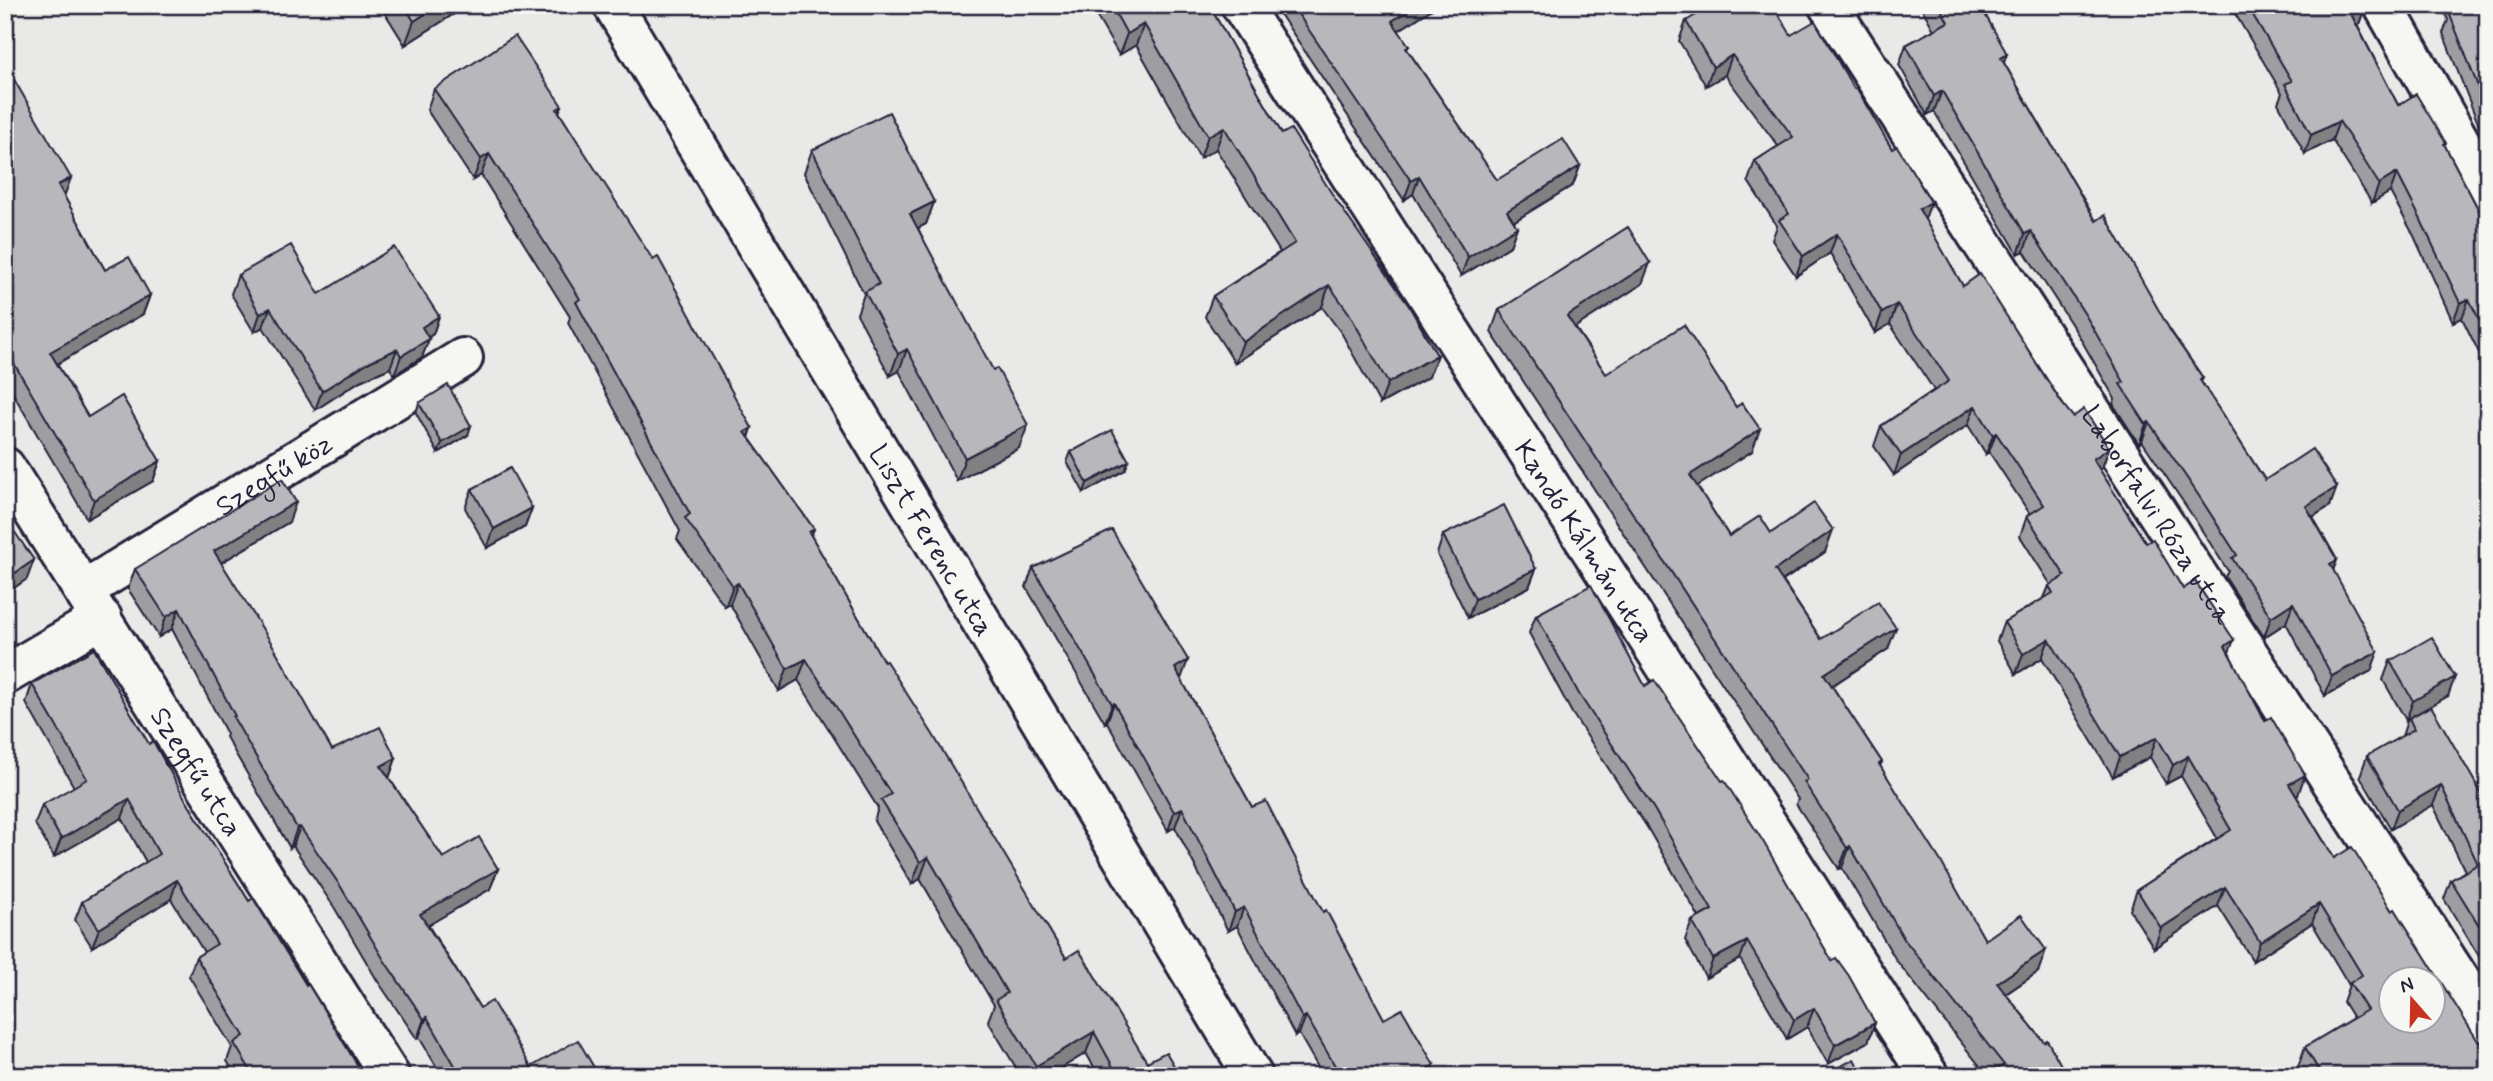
<svg xmlns="http://www.w3.org/2000/svg" width="2493" height="1081" font-family="Mynerve,sans-serif">
<style>
.lines{fill:none;stroke-linecap:round;stroke-linejoin:round}
.minor-casing{stroke:#22223b;stroke-width:44}
.minor{stroke:#f6f6f2;stroke-width:38}
.wall{fill:#9e9ea2;stroke:#22223b;stroke-width:2}
.shaded-wall{fill:#818184;stroke:#22223b;stroke-width:2}
.building{fill:#b8b8bc;stroke:#22223b;stroke-width:2;fill-rule:evenodd}
.labels{text-anchor:middle;stroke-width:7;stroke-linejoin:round;paint-order:stroke}
.street-label{font-size:28px;fill:#22223b;stroke:#f6f6f2}
</style>
<rect width="100%" height="100%" fill="#e9e9e7"/>
<filter id="ink" filterUnits="userSpaceOnUse"><feTurbulence type="fractalNoise" baseFrequency=".0143" numOctaves="2"/><feDisplacementMap in="SourceGraphic" scale="14" xChannelSelector="R" yChannelSelector="G"/><feConvolveMatrix kernelMatrix="1 2 1 2 8 2 1 2 1" color-interpolation-filters="sRGB"/></filter>
<g filter="url(#ink)">
<g class="lines">
<g class="minor-casing">
<g id="minor">
<path id="s1" d="M613,5L1253,1076"/>
<path id="s2" d="M1241,5L1929,1076"/>
<path id="s3" d="M1828,5L2488,1023"/>
<path d="M2383,5L2488,191"/>
<path id="s4" d="M5,467L390,1076"/>
<path id="s5" d="M84,590L463,358"/>
<path d="M5,675L102,618"/>
</g>
</g>
<use href="#minor" class="minor"/>
</g>
<g class="wall">
<path d="M380,5H468L405,45Z"/>
<path d="M1090,5H1209L1282,134L1429,377L1380,404L1342,334L1322,307L1235,363L1205,317L1213,296L1280,252L1216,149L1200,158L1136,45L1119,55Z"/>
<path d="M1274,5H1438L1398,31L1409,46L1407,49L1497,180L1580,166L1573,185L1513,222L1517,227L1510,246L1461,276L1413,194L1404,200Z"/>
<path d="M1920,5H1980L2004,63L2096,221L2203,378L2201,382L2265,480L2330,506L2313,517L2337,560L2333,570L2371,671L2325,696L2286,623L2264,637L2225,577L2228,571L2192,515L2142,441L2139,444L2113,404L2115,399L2079,336L2024,251L2018,254L1934,111L1927,115L1899,65L1906,45L1934,30Z"/>
<path d="M2230,5H2366L2359,24L2357,25L2398,105L2445,146L2485,222L2488,221V371L2462,318L2453,322L2414,236L2390,192L2372,203L2332,140L2305,154L2278,103L2282,93Z"/>
<path d="M2442,5H2488V122L2479,126L2443,33L2448,20Z"/>
<path d="M1686,21L1791,35L1854,89L1892,149L1931,202L1924,220L1963,286L2073,417L2109,448L2102,468L2100,470L2146,543L2183,589L2229,653L2298,795H2296L2334,858L2488,1076H2303L2298,1067L2305,1047L2353,1018L2343,1002L2349,985L2312,923L2253,961L2218,906L2154,948L2130,910L2137,890L2217,838L2181,776L2166,784L2150,757L2113,777L2042,658L2016,674L1997,641L2004,622L2044,598L2049,586L2051,585L2020,536L2027,516L2030,514L1989,452L1986,454L1968,425L1894,475L1874,446L1881,426L1934,390L1890,324L1875,333L1830,253L1796,276L1772,240L1777,226L1748,181L1755,161L1778,146L1725,75L1706,86L1679,41Z"/>
<path d="M5,64L64,196L105,270L150,295L143,314L57,364L88,417L160,461L153,481L87,519L5,380Z"/>
<path d="M434,89L562,106L559,112L752,428L749,438L814,529L811,536L884,662L1066,958L1147,1062L1180,1076H1099L1086,1053L1048,1076H1021L988,1021L994,1005L920,879L912,884L874,821L878,808L798,680L779,691L730,604L725,607L677,539L680,531L568,323L570,317L481,175L473,180L427,110Z"/>
<path d="M812,150L934,202L926,224L918,228L1019,448L957,481L899,371L890,376L857,314L864,294L804,173Z"/>
<path d="M238,275L319,294L439,316L433,334L428,337L429,339L422,357L394,375L390,368L360,381L315,410L263,327L254,332L231,294Z"/>
<path d="M1642,284L1575,327L1606,374L1752,451L1697,486L1729,536L1771,533L1825,552L1783,581L1821,639L1888,649L1832,686L1882,762L1880,766L1985,940L2038,972L2006,994L2044,1042L1987,1075L1896,960L1842,868L1839,869L1796,804L1798,799L1491,332L1499,310Z"/>
<path d="M419,403L468,435L438,453L416,413Z"/>
<path d="M1071,452L1125,470L1084,493L1067,462Z"/>
<path d="M472,489L532,508L525,527L487,548L465,508Z"/>
<path d="M289,522L221,563L332,750L396,758L389,778L443,858L498,869L490,889L428,925L480,1008L531,1067L599,1076H442L419,1037L417,1039L377,980L334,907L293,846L290,848L226,737L227,734L172,629L159,637L128,589L135,569Z"/>
<path d="M1443,535L1536,569L1529,587L1468,618L1437,554Z"/>
<path d="M1033,568L1181,679L1252,807L1323,912L1384,1019L1430,1076H1323L1299,1034L1295,1036L1237,926L1228,931L1175,827L1168,831L1107,722L1105,723L1026,587Z"/>
<path d="M1536,615L1645,686L1875,1023L1868,1042L1828,1064L1807,1027L1787,1039L1740,959L1706,978L1685,940L1692,921L1699,917L1647,827L1572,713L1529,633Z"/>
<path d="M2390,661L2448,696L2414,715L2487,803H2488V971L2444,899L2451,880L2465,871L2433,805L2391,829L2360,776L2367,756L2402,736L2408,718L2406,720L2383,680Z"/>
<path d="M32,684L149,744L187,802L249,901L306,985L364,1076H236L227,1061L232,1047L189,976L196,957L204,952L171,899L92,947L75,920L82,902L146,862L122,818L54,857L35,824L42,805L74,787L26,703Z"/>
</g>
<g class="shaded-wall">
<path d="M439,5H468L405,45L414,21Z"/>
<path d="M1416,5H1438L1385,39L1392,21Z"/>
<path d="M2366,5L2359,24L2345,33L2351,14Z"/>
<path d="M1144,24L1136,45L1119,55L1127,34Z"/>
<path d="M2007,54L2000,74L2001,58Z"/>
<path d="M1732,55L1725,75L1706,86L1713,67Z"/>
<path d="M1942,91L1934,111L1927,115L1934,96Z"/>
<path d="M2488,106V122L2479,126L2486,107Z"/>
<path d="M2339,121L2332,140L2305,154L2311,135Z"/>
<path d="M1224,127L1216,149L1200,158L1208,136Z"/>
<path d="M489,154L481,175L473,180L481,159Z"/>
<path d="M1580,166L1573,185L1500,230L1507,211Z"/>
<path d="M2397,173L2390,192L2372,203L2379,184Z"/>
<path d="M1419,176L1413,194L1404,200L1411,181Z"/>
<path d="M71,178L64,197L58,185Z"/>
<path d="M934,202L926,224L902,236L910,214Z"/>
<path d="M1931,202L1924,222L1919,209Z"/>
<path d="M1517,227L1510,246L1461,276L1468,257Z"/>
<path d="M2031,231L2024,251L2018,254L2025,234Z"/>
<path d="M1837,234L1830,253L1796,276L1803,256Z"/>
<path d="M1650,263L1642,284L1560,337L1567,316Z"/>
<path d="M1329,285L1322,307L1235,363L1243,342Z"/>
<path d="M150,295L143,314L43,372L50,352Z"/>
<path d="M2469,299L2462,318L2453,322L2460,303Z"/>
<path d="M1897,304L1890,324L1875,333L1882,313Z"/>
<path d="M270,308L263,327L254,332L260,314Z"/>
<path d="M439,316L433,334L415,346L422,327Z"/>
<path d="M429,339L422,357L394,375L401,356Z"/>
<path d="M397,349L390,368L360,381L315,410L322,391L367,363Z"/>
<path d="M907,349L899,371L890,376L898,354Z"/>
<path d="M1437,355L1429,377L1380,404L1388,383Z"/>
<path d="M1975,406L1968,425L1894,475L1901,455Z"/>
<path d="M2149,422L2142,441L2139,444L2146,424Z"/>
<path d="M1028,425L1019,448L957,481L965,458Z"/>
<path d="M471,426L468,435L438,453L442,443Z"/>
<path d="M752,428L744,450L745,432Z"/>
<path d="M1760,429L1752,451L1682,496L1690,475Z"/>
<path d="M1996,433L1989,452L1986,454L1993,435Z"/>
<path d="M2109,448L2102,468L2086,479L2093,459Z"/>
<path d="M160,461L153,481L87,519L94,500Z"/>
<path d="M1129,461L1125,470L1084,493L1087,483Z"/>
<path d="M2337,487L2330,506L2299,525L2306,506Z"/>
<path d="M296,502L289,522L207,571L214,551Z"/>
<path d="M532,508L525,527L487,548L494,529Z"/>
<path d="M1833,530L1825,552L1767,591L1775,570Z"/>
<path d="M34,560L27,579L5,594V580Z"/>
<path d="M2337,560L2330,579V564Z"/>
<path d="M1536,569L1529,587L1468,618L1475,599Z"/>
<path d="M738,583L730,604L725,607L733,586Z"/>
<path d="M2293,603L2286,623L2264,637L2271,617Z"/>
<path d="M179,609L172,629L159,637L166,617Z"/>
<path d="M1896,628L1888,649L1816,696L1824,674Z"/>
<path d="M2049,639L2042,658L2016,674L2023,654Z"/>
<path d="M2234,640L2226,660L2225,646Z"/>
<path d="M2378,652L2371,671L2325,696L2332,676Z"/>
<path d="M806,659L798,680L779,691L787,669Z"/>
<path d="M1188,660L1181,679L1175,668Z"/>
<path d="M2455,677L2448,696L2406,720L2413,701Z"/>
<path d="M1114,703L1107,722L1105,723L1112,704Z"/>
<path d="M2157,737L2150,757L2113,777L2120,757Z"/>
<path d="M2188,756L2181,776L2166,784L2173,765Z"/>
<path d="M396,758L389,778L381,766Z"/>
<path d="M2305,775L2298,795L2282,804L2289,784Z"/>
<path d="M2441,785L2433,805L2391,829L2398,810Z"/>
<path d="M129,799L122,818L54,857L61,839Z"/>
<path d="M1182,808L1175,827L1168,831L1174,812Z"/>
<path d="M300,827L293,846L290,848L297,828Z"/>
<path d="M1850,846L1842,868L1839,869L1847,848Z"/>
<path d="M928,857L920,879L912,884L920,862Z"/>
<path d="M498,869L490,889L413,934L420,914Z"/>
<path d="M177,880L171,899L92,947L99,929Z"/>
<path d="M2225,887L2218,906L2154,948L2161,928Z"/>
<path d="M2319,904L2312,923L2253,961L2260,942Z"/>
<path d="M1244,907L1237,926L1228,931L1235,912Z"/>
<path d="M1747,941L1740,959L1706,978L1713,959Z"/>
<path d="M2046,950L2038,972L1989,1005L1997,983Z"/>
<path d="M1814,1008L1807,1027L1787,1039L1794,1020Z"/>
<path d="M1306,1016L1299,1034L1295,1036L1302,1018Z"/>
<path d="M427,1017L419,1037L417,1039L424,1019Z"/>
<path d="M1875,1023L1868,1042L1828,1064L1835,1045Z"/>
<path d="M1094,1032L1086,1053L1048,1076H1033L1036,1066Z"/>
<path d="M1434,1065L1430,1076H1415Z"/>
</g>
<g class="building">
<path d="M404,5H439L414,21Z"/>
<path d="M1111,5H1209L1282,134L1291,129L1334,197L1409,306L1437,355L1388,383L1349,313L1329,285L1243,342L1213,296L1295,243L1224,127L1208,136L1144,24L1127,34Z"/>
<path d="M1292,5H1416L1392,21L1409,46L1406,48L1497,180L1563,139L1580,166L1507,211L1517,227L1468,257L1419,176L1411,181Z"/>
<path d="M1713,5H1773L1791,35L1815,21L1854,89L1856,88L1892,149L1897,146L1931,202L1919,209L1963,286L1980,274L2061,402L2073,417L2084,409L2109,448L2093,459L2146,543L2153,539L2183,589L2195,581L2234,640L2225,646L2265,721L2271,717L2305,775L2289,784L2334,858L2352,847L2392,911L2395,909L2488,1057V1076H2322L2305,1047L2367,1010L2350,983L2362,975L2319,904L2260,942L2225,887L2161,928L2137,890L2231,830L2188,756L2173,765L2157,737L2120,757L2049,639L2023,654L2004,622L2053,593L2049,586L2065,576L2027,516L2044,505L1996,433L1993,435L1975,406L1901,455L1881,426L1949,381L1897,304L1882,313L1837,234L1803,256L1779,220L1789,214L1755,161L1793,137L1732,55L1713,67L1686,21ZM2391,979H2433V1021H2391Z"/>
<path d="M1939,5H1980L2007,54L2001,58L2096,221L2105,215L2171,332L2203,378L2200,380L2265,480L2312,449L2337,487L2306,506L2337,560L2330,564L2378,652L2332,676L2293,603L2271,617L2232,558L2237,555L2199,496L2149,422L2146,424L2120,384L2124,382L2086,316L2031,231L2025,234L1942,91L1934,96L1906,45L1948,22Z"/>
<path d="M2247,5H2366L2351,14L2398,105L2416,94L2446,143L2444,144L2485,222L2488,221V338L2469,299L2460,303L2420,218L2397,173L2379,184L2339,121L2311,135L2285,84L2292,81Z"/>
<path d="M2456,5H2488V106L2486,107L2450,15L2458,11Z"/>
<path d="M515,36L562,106L557,109L653,260L658,257L752,428L745,432L814,529L809,532L884,662L886,661L932,733L1066,958L1079,950L1147,1062L1166,1052L1180,1076H1118L1094,1032L1036,1066L996,1000L1007,993L928,857L920,862L881,800L891,794L806,659L787,669L738,583L733,586L685,518L690,514L576,302L580,299L489,154L481,159L434,89Z"/>
<path d="M5,64L71,178L58,185L105,270L129,257L150,295L50,352L88,417L122,396L160,461L94,500L5,348Z"/>
<path d="M889,112L934,202L910,214L993,370L997,368L1028,425L965,458L907,349L898,354L865,292L879,284L812,150Z"/>
<path d="M1628,227L1650,263L1567,316L1606,374L1684,325L1736,407L1742,403L1760,429L1690,475L1729,536L1760,516L1771,533L1814,503L1833,530L1775,570L1821,639L1878,602L1896,628L1824,674L1882,762L1879,764L1940,860L1985,940L2021,915L2046,950L1997,983L2044,1042L2047,1040L2067,1076H1986L2004,1065L1904,939L1850,846L1847,848L1804,782L1808,780L1499,310Z"/>
<path d="M291,245L319,294L394,247L439,316L422,327L429,339L401,356L397,349L367,363L322,391L270,308L260,314L238,275Z"/>
<path d="M448,385L471,426L442,443L419,403Z"/>
<path d="M1112,430L1129,461L1087,483L1071,452Z"/>
<path d="M510,468L532,508L494,529L472,489Z"/>
<path d="M282,479L296,502L214,551L272,644L332,750L380,727L396,758L381,766L443,858L479,837L498,869L420,914L480,1008L492,1001L531,1067L578,1040L599,1076H461L427,1017L424,1019L384,960L341,887L300,827L297,828L233,717L235,716L179,609L166,617L135,569Z"/>
<path d="M1504,505L1536,569L1475,599L1443,535Z"/>
<path d="M5,518L34,560L5,580Z"/>
<path d="M1112,530L1188,660L1175,668L1252,807L1266,801L1323,912L1326,910L1384,1019L1402,1009L1434,1065L1415,1076H1341L1306,1016L1302,1018L1244,907L1235,912L1182,808L1174,812L1114,703L1112,704L1033,568Z"/>
<path d="M1591,585L1645,686L1654,680L1722,781L1724,780L1764,843L1832,961L1836,958L1849,976L1875,1023L1835,1045L1814,1008L1794,1020L1747,941L1713,959L1692,921L1712,910L1654,809L1579,694L1536,615Z"/>
<path d="M2432,637L2455,677L2413,701L2390,661Z"/>
<path d="M94,649L149,744L153,741L187,802L249,901L253,898L306,985L308,984L364,1076H254L234,1043L244,1036L196,957L217,944L177,880L99,929L82,902L159,854L129,799L61,839L42,805L87,779L32,684Z"/>
<path d="M2431,706L2487,803H2488V940L2451,880L2478,864L2441,785L2398,810L2367,756L2414,729L2409,718Z"/>
<path d="M1854,1059L1863,1076H1823Z"/>
<path d="M1920,1068L1929,1076H1907Z"/>
<path d="M15,1072L16,1076H6Z"/>
</g>
</g>
<g class="labels">
<g class="street-label">
<text dy="10" stroke="none"><textPath href="#s5" startOffset="222">Szegfű köz</textPath></text>
<text dy="10" stroke="none"><textPath href="#s3" startOffset="607">Laborfalvi Róza utca</textPath></text>
<text dy="10" stroke="none"><textPath href="#s2" startOffset="637">Kandó Kálmán utca</textPath></text>
<text dy="10" stroke="none"><textPath href="#s1" startOffset="623">Liszt Ferenc utca</textPath></text>
<text dy="10" stroke="none"><textPath href="#s4" startOffset="360">Szegfű utca</textPath></text>
</g>
</g>
<rect width="2493" height="1081" fill="none" stroke="#f6f6f2" stroke-width="28"/>
<rect x="14" y="14" width="2465" height="1053" fill="none" stroke="#22223b" stroke-width="2.5" filter="url(#ink)"/>
<g transform="translate(2412 1000) rotate(340)"><circle r="33" fill="#f6f6f2" stroke="#a1a1a9" stroke-width="2"/>
<path d="M0-5L12 26L0 18L-12 26Z" fill="#c8321e"/>
<text y="-10" font-size="19" font-weight="bold" text-anchor="middle" fill="#22223b">N</text>
</g>
</svg>
